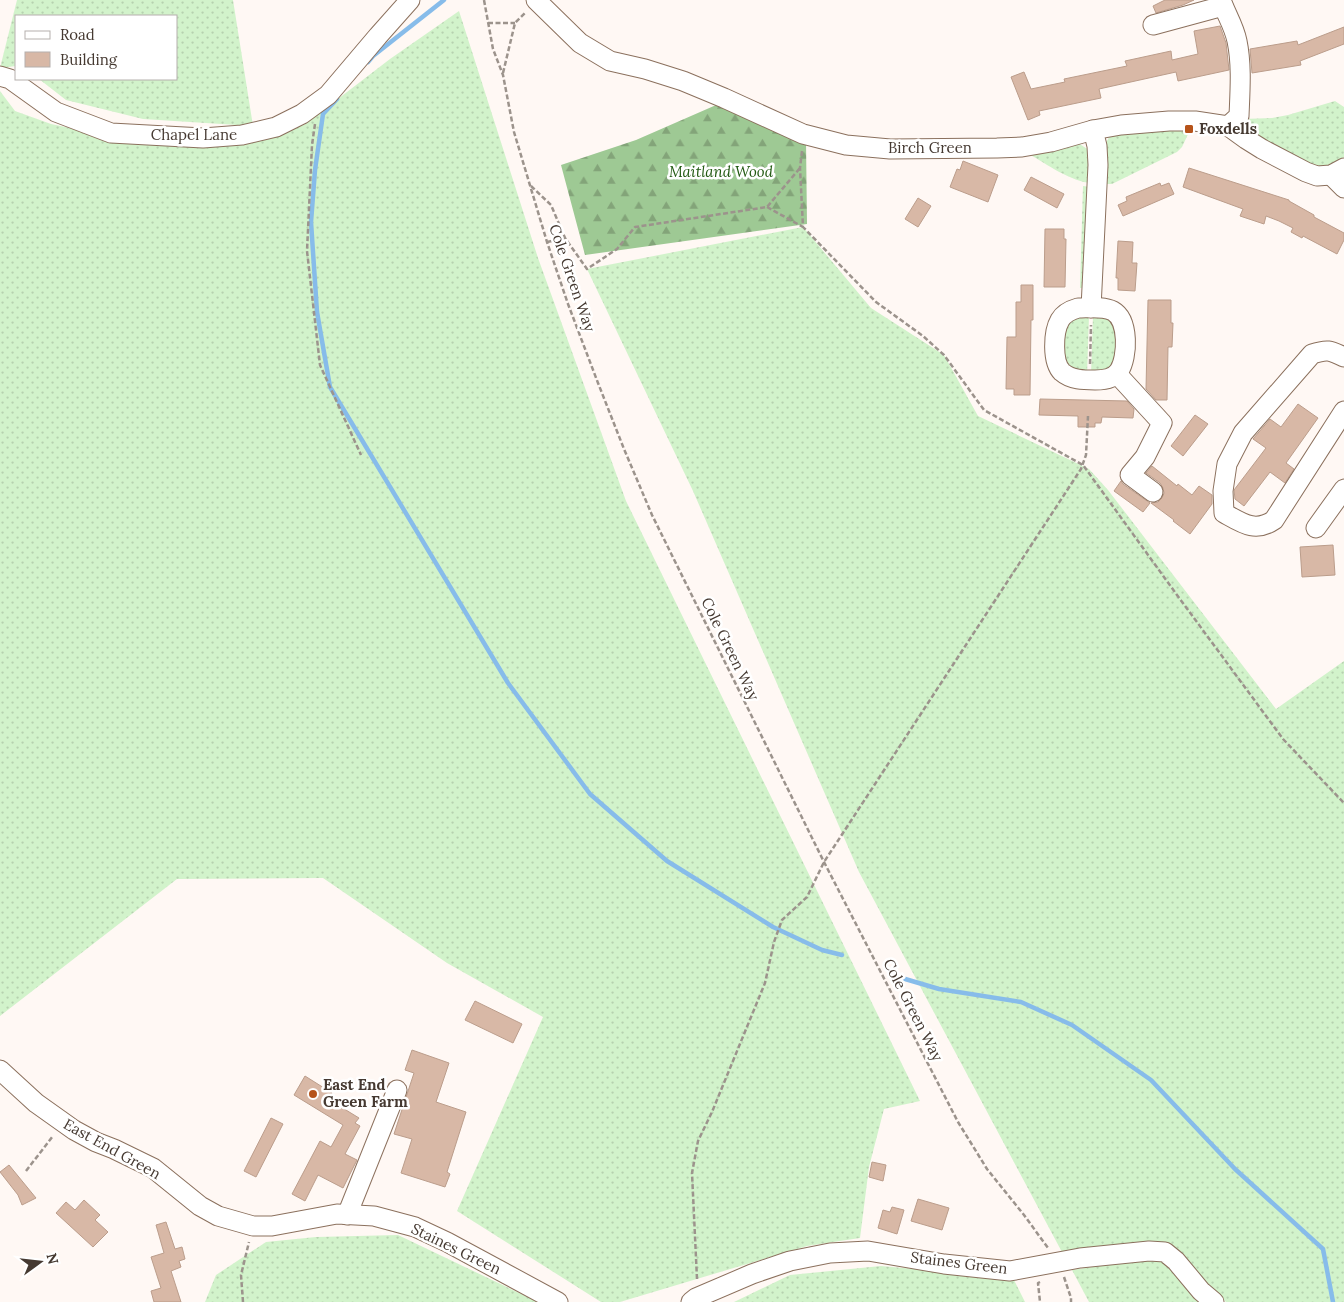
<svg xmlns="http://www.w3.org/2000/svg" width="1344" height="1302" font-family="Lora,serif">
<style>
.grass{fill:url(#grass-dots)}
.forest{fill:url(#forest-firs)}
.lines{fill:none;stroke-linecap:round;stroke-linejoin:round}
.stream{stroke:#87bcea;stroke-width:4.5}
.building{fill:#d8b8a6;stroke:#bb9d8b}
.minor-casing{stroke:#8b705d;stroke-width:21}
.path{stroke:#9c938c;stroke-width:2.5;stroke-dasharray:5 2.5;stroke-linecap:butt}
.minor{stroke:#fff;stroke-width:19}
.poi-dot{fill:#b6531a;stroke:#fff;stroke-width:2}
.labels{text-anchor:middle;stroke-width:5;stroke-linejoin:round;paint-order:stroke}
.poi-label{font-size:15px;font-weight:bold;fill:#453931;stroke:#fff;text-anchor:start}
.street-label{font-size:15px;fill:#453931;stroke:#fff}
.park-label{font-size:15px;font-style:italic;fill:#215911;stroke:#fff}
</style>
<defs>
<pattern id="grass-dots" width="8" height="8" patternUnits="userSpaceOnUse" patternTransform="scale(1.25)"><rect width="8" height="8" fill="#d2f3cb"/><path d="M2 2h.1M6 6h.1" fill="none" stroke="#b6d1af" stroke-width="1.8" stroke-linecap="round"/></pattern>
<pattern id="forest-firs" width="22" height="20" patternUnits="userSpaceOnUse" patternTransform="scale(1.25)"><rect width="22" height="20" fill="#9ec994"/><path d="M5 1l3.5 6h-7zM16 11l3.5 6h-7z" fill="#83a479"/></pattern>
</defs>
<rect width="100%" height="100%" fill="#fff8f4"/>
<g class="grass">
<path d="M17,0H233L253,126L143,119L66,100L39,79H176V16H16V66L0,68Z"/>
<path d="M459,11L538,258L626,501L920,1101L884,1109L869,1167L860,1238L807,1246L620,1302H601L457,1211L543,1017L447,963L323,878L177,879L0,1016V91L15,111L51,124L113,137L230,144L304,125L390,59Z"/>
<path d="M1335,101L1344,107V157C1336,162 1329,167 1319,167C1303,168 1263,140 1247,131L1243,119L1272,118L1288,115Z"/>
<path d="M1152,130H1190L1182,147L1177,152L1112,184H1104C1104,170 1099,138 1116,133C1127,130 1141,131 1152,130Z"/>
<path d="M1078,143L1089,150L1091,183C1072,182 1046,164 1029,154Z"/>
<path d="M1083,186L1091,187L1087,287L1080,288Z"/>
<path d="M803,227L871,308L944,355L978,416L1089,469L1108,490L1276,709L1344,661V1302H1226L1208,1285L1184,1256L1063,1254L859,872L693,491L587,269Z"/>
<path d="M1089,316L1087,375L1075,373L1062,361L1063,324L1070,318Z"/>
<path d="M1093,316L1111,318L1118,332L1114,368L1091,375Z"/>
<path d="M398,1235L538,1302H205L216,1275L266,1242L316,1237Z"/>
<path d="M1153,1258L1164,1262L1174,1271L1202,1302H1089L1072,1270Z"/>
<path d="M881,1266L1013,1278L1025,1302H734L790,1275Z"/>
</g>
<path class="forest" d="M723,102L806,141L807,224L585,255L561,165L636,140Z"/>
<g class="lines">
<g class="stream">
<path d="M368,62L373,56L444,0"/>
<path d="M337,99L323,114L315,170L311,222L317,312L330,387L508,683L590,794L667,861L773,927L822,950L842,955"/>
<path d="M895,976L939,989L1021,1002L1072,1025L1151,1080L1235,1169L1323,1249L1333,1302"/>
</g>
</g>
<g class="building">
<path d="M1165,0H1194L1183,5L1156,13L1153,6Z"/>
<path d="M1220,26L1226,43L1229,70L1178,81L1176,72L1099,89L1101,98L1039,111L1040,115L1028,120L1011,77L1024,72L1031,89L1065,82L1064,79L1127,66L1125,61L1171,51L1172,60L1198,54L1194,31Z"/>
<path d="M1344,27V44L1300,61L1301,65L1252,73L1250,49L1297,41L1298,45Z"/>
<path d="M963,161L998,175L988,202L950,187L957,169L960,170Z"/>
<path d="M1189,168L1289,200V201L1314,215V217L1344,233V240L1337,254L1303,236L1302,238L1291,232L1293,228L1279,221L1266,216L1264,224L1240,216L1243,209L1183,187Z"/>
<path d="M1031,177L1064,194L1057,208L1024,190Z"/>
<path d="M1160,183L1161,186L1169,183L1174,194L1123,216L1118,205L1127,201L1126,197Z"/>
<path d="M918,198L931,206L918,227L905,219Z"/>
<path d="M1045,229H1064V239H1066L1065,287H1044Z"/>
<path d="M1118,241L1133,242L1132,263H1137L1135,291L1118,290V278H1116Z"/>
<path d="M1021,285H1033V320H1031L1030,395H1014V389H1006L1007,337H1016V302H1021Z"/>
<path d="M1148,300H1171V323H1173L1172,347H1168L1167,400H1156L1146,389Z"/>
<path d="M1040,399L1127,401L1134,409L1133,418L1102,417L1101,423H1095V427H1078V416L1039,415Z"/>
<path d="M1298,404L1318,418L1286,463L1294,469L1285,483L1270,472L1244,506L1235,499L1234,490L1266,448L1253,439L1270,419L1281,427Z"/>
<path d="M1195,415L1208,424L1183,456L1171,446Z"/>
<path d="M1152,466L1177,486L1178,484L1192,495L1199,486L1212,495V504L1190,534L1173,521L1174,520L1151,503L1158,502L1162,498L1164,493L1163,488L1160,483L1146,473Z"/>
<path d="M1121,481L1123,484L1150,503L1143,512L1114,491Z"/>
<path d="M1333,545L1335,575L1302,577L1300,547Z"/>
<path d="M475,1001L522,1024L513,1043L465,1020Z"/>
<path d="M412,1050L449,1063L436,1102L466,1112L447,1172L450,1174L445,1187L401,1173L412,1139L394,1134L414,1073L405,1070Z"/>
<path d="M305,1076L332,1093L328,1099L359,1118L355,1123L360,1126L345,1154L357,1160L343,1188L318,1175L305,1201L292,1194L320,1141L331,1147L343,1125L294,1095Z"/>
<path d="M271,1118L283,1124L256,1177L244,1171Z"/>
<path d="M872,1162L886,1165L883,1181L869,1177Z"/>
<path d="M9,1165L36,1198L22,1205L18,1195L0,1172Z"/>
<path d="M918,1199L949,1208L942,1230L911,1221Z"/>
<path d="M84,1200L100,1215L95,1220L108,1232L93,1247L56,1213L66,1202L75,1210Z"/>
<path d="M892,1207L904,1210L897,1234L878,1228L883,1210L890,1212Z"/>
<path d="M166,1222L175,1249L182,1247L185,1259L179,1261L181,1267L171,1271L181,1302H154L151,1291L161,1288L151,1257L164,1253L156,1225Z"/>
</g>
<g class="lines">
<g class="minor-casing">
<g id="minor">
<path d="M536,0L580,43L610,61L645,69L683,81L724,98L803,134L846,145L890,149L997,148L1022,147L1051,142L1093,130L1121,125L1169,121H1195L1228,126L1246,139L1262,149L1306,172L1317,176L1331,175L1344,168"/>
<path d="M1221,0C1226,14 1234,26 1237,41C1242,65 1240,91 1239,116L1228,126"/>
<path d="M1153,25L1223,6"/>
<path d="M0,76L10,79L56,112L111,133L203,138L242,135L276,127L302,114L328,95L378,36L410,0"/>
<path d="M1331,175L1344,188"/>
<path d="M1078,308C1089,308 1103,306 1113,311C1129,320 1128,357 1119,371C1114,379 1103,380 1095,380C1084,380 1071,380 1062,372C1052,362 1053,332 1060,320C1064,313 1071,310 1078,308Z"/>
<path d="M1091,308L1098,165L1097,146L1093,130"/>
<path d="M1344,357C1330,350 1327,349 1312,354L1243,433L1227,464L1223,491L1224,513C1242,523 1255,533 1274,520L1344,411"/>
<path d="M1117,374L1162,423L1145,457L1130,475L1153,492"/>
<path d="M1316,528L1344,489"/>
<path d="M0,1070L36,1103L74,1130L96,1142L114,1149L153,1168L200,1206L218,1216L253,1226H272L337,1214L374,1216L415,1227L447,1242L558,1302"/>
<path d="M347,1215L397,1090"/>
<path d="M691,1302L696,1298L752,1274L790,1261L830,1253L868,1251L944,1264L1010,1271L1080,1258L1149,1251L1165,1252L1176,1261L1201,1291L1214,1302"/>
</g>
</g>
<g class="path">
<path d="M484,0L493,49L503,75L514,132L547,242L568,304L598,383L624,449L652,515L824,862L958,1122L987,1169L1024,1215L1048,1248"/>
<path d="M488,23H515"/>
<path d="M503,73L515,23L526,12"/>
<path d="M315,124L312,145L307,251L320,365L361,455"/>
<path d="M802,151L800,168L803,227L876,302L923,336L944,355L984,410L1083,465L1177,595L1283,739L1344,803"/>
<path d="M531,186L551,205L565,238"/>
<path d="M767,207L803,227"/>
<path d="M547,242L565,238L587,269L617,249L635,227L767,207L800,168"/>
<path d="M1090,364L1091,325"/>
<path d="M26,1171L53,1136"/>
<path d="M1064,1277L1071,1298V1302"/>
<path d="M697,1279L692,1173L698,1141L712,1112L765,983L774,942L782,920L807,897L824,862L1081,469L1086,455L1088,416"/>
<path d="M1040,1282L1038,1283L1040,1302"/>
<path d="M243,1302L241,1275L249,1242"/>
</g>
<use href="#minor" class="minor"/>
</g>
<g class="poi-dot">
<rect x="1184" y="124" width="10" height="10" rx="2.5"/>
<circle cx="313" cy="1094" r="5"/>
</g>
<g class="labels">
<g class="poi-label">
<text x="1199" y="134">Foxdells</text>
<text x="323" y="1090">East End<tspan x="323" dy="17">Green Farm</tspan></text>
</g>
<g class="street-label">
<text x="194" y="140">Chapel Lane</text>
<text x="930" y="153">Birch Green</text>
<text transform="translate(572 278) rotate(71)" y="5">Cole Green Way</text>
<text transform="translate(730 649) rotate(64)" y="5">Cole Green Way</text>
<text transform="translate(913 1010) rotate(63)" y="5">Cole Green Way</text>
<text transform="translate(112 1149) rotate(29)" y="5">East End Green</text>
<text transform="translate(456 1249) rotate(26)" y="5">Staines Green</text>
<text transform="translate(959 1263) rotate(7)" y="5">Staines Green</text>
</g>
<g class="park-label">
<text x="721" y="177">Maitland Wood</text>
</g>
</g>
<rect x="15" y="15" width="162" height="65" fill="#ffffff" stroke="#b5b0ad"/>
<rect x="25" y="31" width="25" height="8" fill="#ffffff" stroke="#b5b0ad"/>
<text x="60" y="40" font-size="15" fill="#453931">Road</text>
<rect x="25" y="52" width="25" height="15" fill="#d8b8a6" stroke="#b5b0ad"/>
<text x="60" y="65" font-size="15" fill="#453931">Building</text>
<g transform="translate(40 1262) rotate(75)" stroke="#ffffff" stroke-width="4" paint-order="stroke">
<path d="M0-4L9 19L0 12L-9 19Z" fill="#453931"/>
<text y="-8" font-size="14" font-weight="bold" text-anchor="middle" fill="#453931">N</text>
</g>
</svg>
